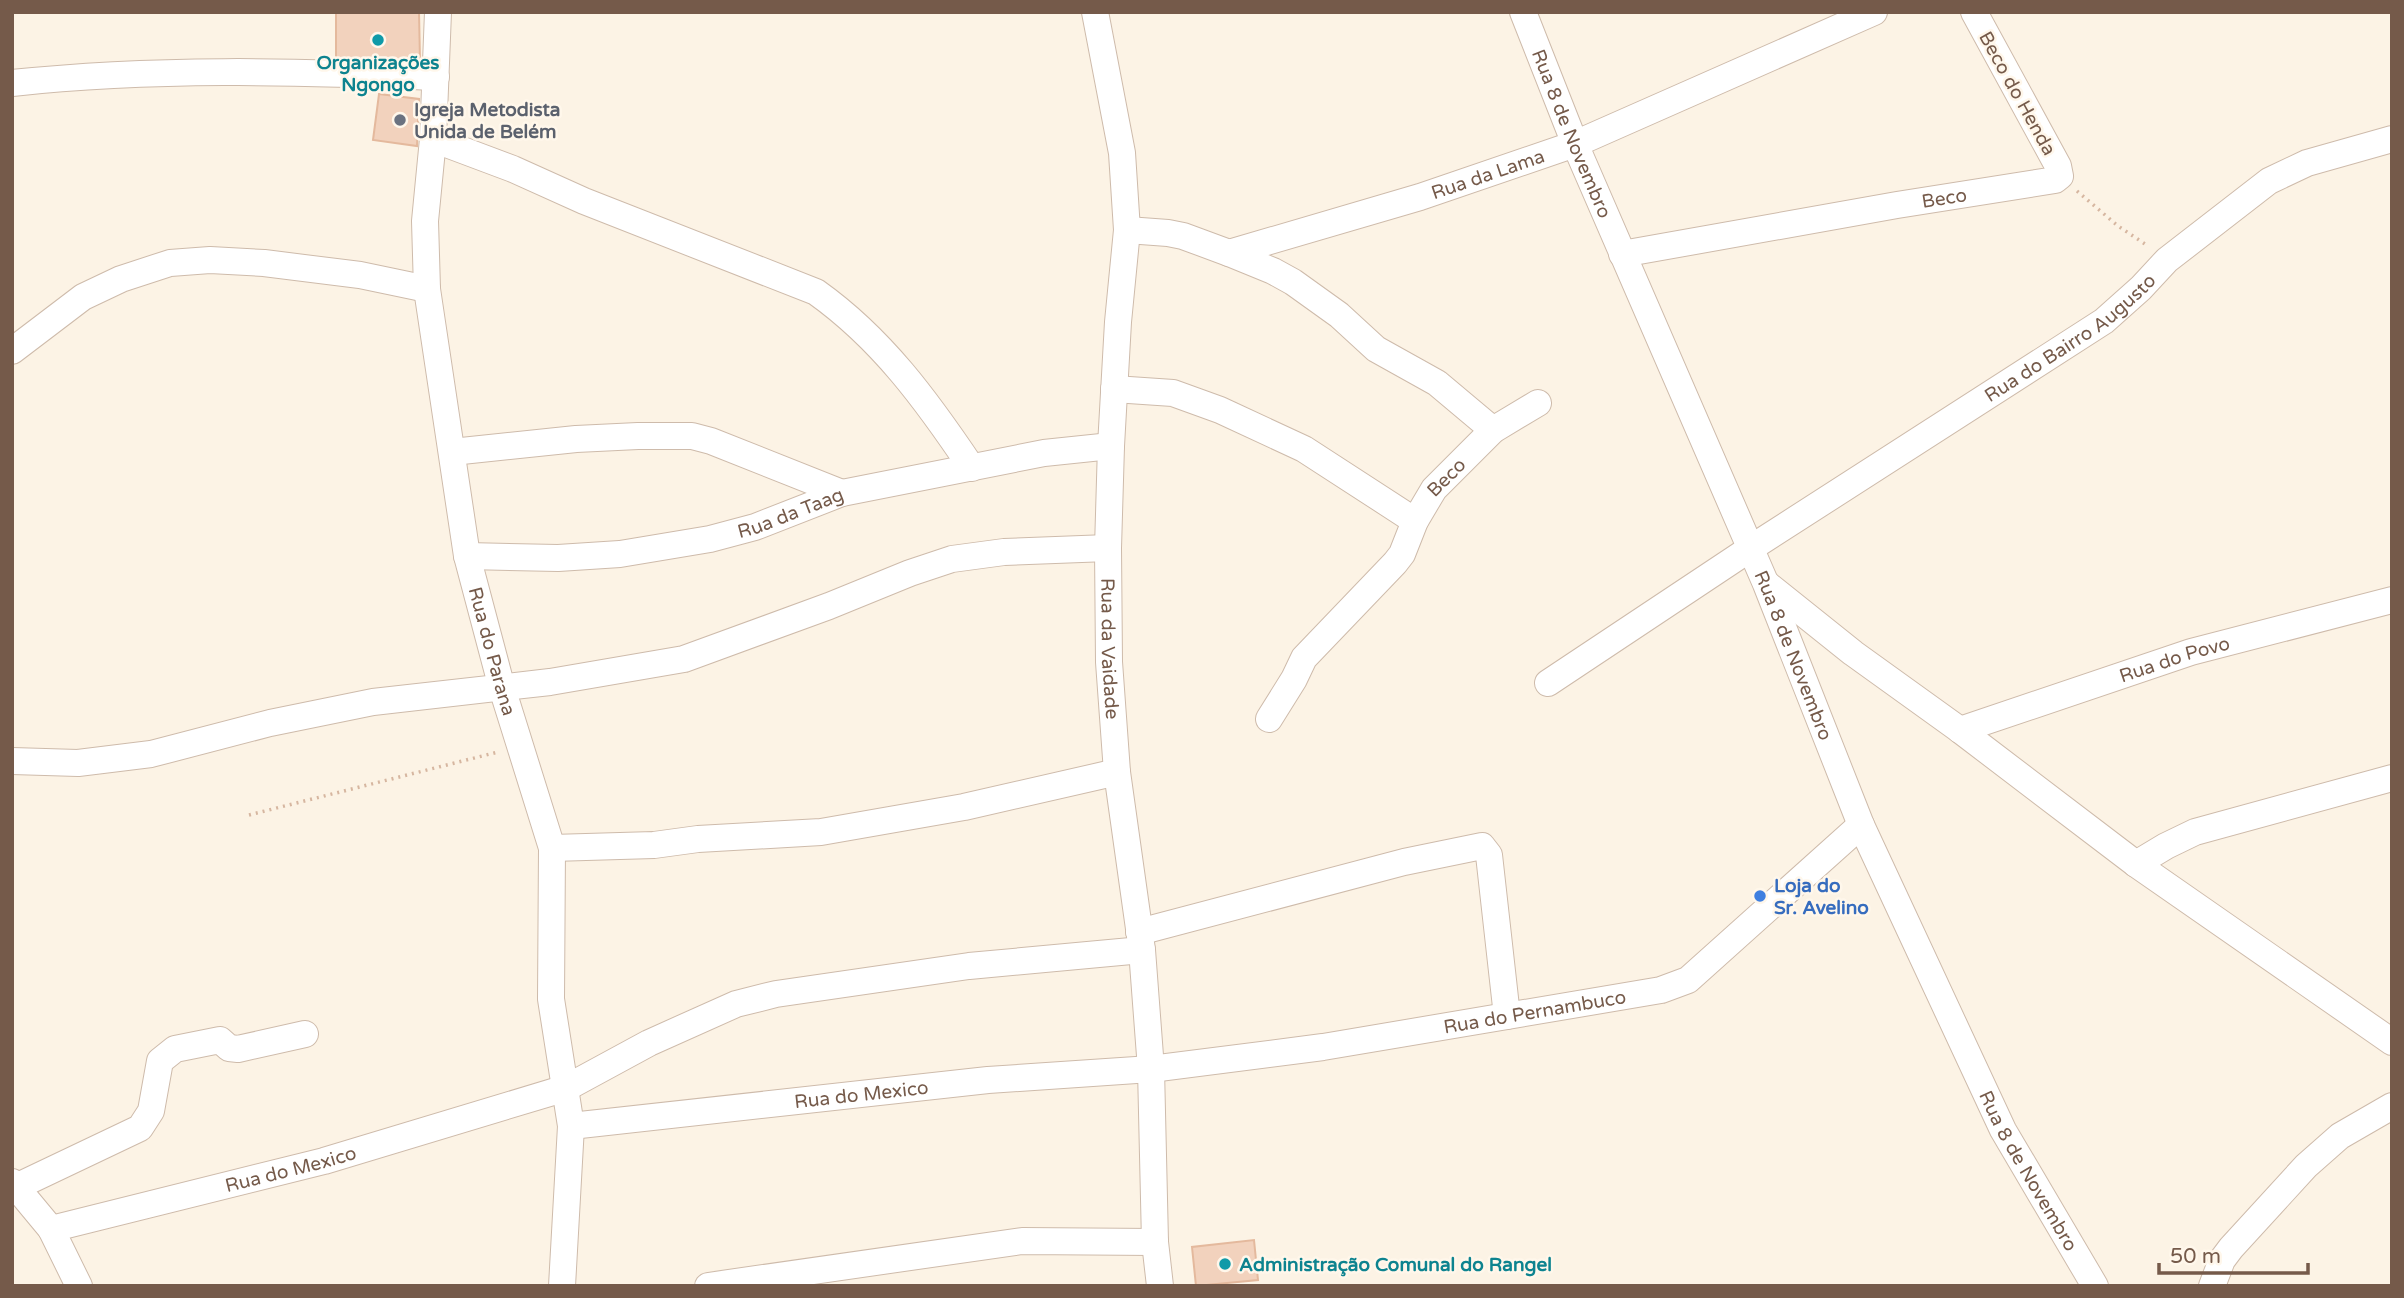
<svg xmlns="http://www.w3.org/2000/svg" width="2404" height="1298" font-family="'Varela Round',sans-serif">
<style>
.building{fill:#f2d2bd;stroke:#e4b99d;stroke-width:2}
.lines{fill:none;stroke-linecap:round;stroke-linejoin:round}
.minor-casing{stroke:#cebbab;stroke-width:28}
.path{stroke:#d6b6a0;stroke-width:3.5;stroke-dasharray:2 5;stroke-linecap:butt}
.minor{stroke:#fff;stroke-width:26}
.culture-dot{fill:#0f9aa8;stroke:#fff7eb;stroke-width:2.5}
.worship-dot{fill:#6b7280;stroke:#fff7eb;stroke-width:2.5}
.shop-dot{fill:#3f7fe0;stroke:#fff7eb;stroke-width:2.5}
.labels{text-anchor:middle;stroke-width:5;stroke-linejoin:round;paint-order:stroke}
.culture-label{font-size:19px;font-weight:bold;fill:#0d838f;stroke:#fff7eb}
.street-label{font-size:19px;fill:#755a4a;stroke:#fff7eb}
.worship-label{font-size:19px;font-weight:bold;fill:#5b616d;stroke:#fff7eb;text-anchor:start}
.shop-label{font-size:19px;font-weight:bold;fill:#366cbe;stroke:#fff7eb;text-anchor:start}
</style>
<rect width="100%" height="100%" fill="#fcf3e5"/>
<g class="building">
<path d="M336,12H419L420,61L336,58Z"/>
<path d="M379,94L419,99L417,146L373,140Z"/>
<path d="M1254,1240L1258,1280L1196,1286L1192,1247Z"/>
</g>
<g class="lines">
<g class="minor-casing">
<g id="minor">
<path id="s1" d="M438,12L433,139L425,221L427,289L467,556L502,688L552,848L551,999L571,1126L562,1286"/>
<path id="s2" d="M1095,12L1122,153L1127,230L1118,322L1111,446L1108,548L1109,662L1117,772L1142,950L1151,1069L1155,1242L1160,1286"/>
<path id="s3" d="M1523,12L1575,144L1766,584L1861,825L2003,1130L2095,1286"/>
<path d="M12,83C153,68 295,71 436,77"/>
<path d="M433,139L513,169L584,201L816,292C882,339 927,401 972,468"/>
<path id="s4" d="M1127,230L1168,233L1183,236L1229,253L1420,197L1575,144L1874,12"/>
<path d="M1229,253L1273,271L1293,282L1339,315L1376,349L1437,383L1493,430"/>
<path id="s5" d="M1622,254L1897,205L2055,180L2060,176L2058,166L1974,12"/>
<path d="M12,351L83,297L121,279L170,263L210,260L264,263L360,275L427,289"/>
<path d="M1114,389L1173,393L1220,410L1304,449L1415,521"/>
<path d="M452,452L576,439L638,436H692L711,441L842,493"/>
<path id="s6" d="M467,556L558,558L620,554L710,539L755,527L842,493L1044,453L1111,446"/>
<path d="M1768,585L1853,653L1960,730L2136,864L2392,1042"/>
<path id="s7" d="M1548,683L1751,548L2104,321L2141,288L2167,260L2269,181L2307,163L2392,139"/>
<path id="s8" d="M1269,719L1294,679L1304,658L1395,563L1402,554L1415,521L1434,489L1493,430L1538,403"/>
<path id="s9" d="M1960,730L2191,652L2392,600"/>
<path d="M12,761L78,763L151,754L270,723L373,702L550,682L684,659L829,606L910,573L952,559L1004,552L1108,548"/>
<path d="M552,848L654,845L698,839L821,832L964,807L1117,772"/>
<path d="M2136,864L2166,846L2195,832L2392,778"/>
<path d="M1139,932L1404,862L1482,846L1489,855L1507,1016"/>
<path id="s10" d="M571,1126L988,1080L1151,1069L1323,1047L1661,990L1688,980L1861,825"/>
<path d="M12,1182L51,1229L79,1286"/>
<path d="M16,1187L140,1128L151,1111L160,1061L175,1049L220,1040L229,1048L238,1049L305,1034"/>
<path id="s11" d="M51,1229L324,1161L566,1088L649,1043L736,1004L776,994L969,966L1142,950"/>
<path d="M708,1286L1022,1241L1155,1242"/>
<path d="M2212,1286L2222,1260L2231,1248L2306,1166L2340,1136L2392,1106"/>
</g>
</g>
<g class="path">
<path d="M2077,191L2118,226L2148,246"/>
<path d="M249,815L498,752"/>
</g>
<use href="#minor" class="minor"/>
</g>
<g class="culture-dot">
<circle cx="378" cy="40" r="7"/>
<circle cx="1225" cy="1264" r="7"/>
</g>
<circle class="worship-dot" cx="400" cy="120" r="7"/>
<circle class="shop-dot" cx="1760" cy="896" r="7"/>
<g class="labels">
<g class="culture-label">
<text x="378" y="69">Organizações<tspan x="378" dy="22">Ngongo</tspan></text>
<text x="1239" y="1271" text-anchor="start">Administração Comunal do Rangel</text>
</g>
<g class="street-label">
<text transform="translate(2018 93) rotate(61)" y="7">Beco do Henda</text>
<text dy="7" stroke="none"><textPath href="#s3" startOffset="131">Rua 8 de Novembro</textPath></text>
<text dy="7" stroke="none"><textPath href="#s4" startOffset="376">Rua da Lama</textPath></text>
<text dy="7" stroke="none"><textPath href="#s5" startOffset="327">Beco</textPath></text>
<text dy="7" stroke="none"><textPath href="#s7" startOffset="626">Rua do Bairro Augusto</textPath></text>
<text dy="7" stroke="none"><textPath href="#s8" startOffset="303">Beco</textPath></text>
<text dy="7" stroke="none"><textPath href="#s6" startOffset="329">Rua da Taag</textPath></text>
<text dy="7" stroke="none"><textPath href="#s2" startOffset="640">Rua da Vaidade</textPath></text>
<text dy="7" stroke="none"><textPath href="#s1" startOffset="646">Rua do Parana</textPath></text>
<text dy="7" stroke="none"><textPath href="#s3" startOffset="698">Rua 8 de Novembro</textPath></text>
<text dy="7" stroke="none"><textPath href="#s9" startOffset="226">Rua do Povo</textPath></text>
<text dy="7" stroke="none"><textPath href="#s10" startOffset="971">Rua do Pernambuco</textPath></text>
<text dy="7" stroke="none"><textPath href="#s10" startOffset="292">Rua do Mexico</textPath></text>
<text dy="7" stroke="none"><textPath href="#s11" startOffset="247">Rua do Mexico</textPath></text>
<text dy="7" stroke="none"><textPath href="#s3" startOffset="1265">Rua 8 de Novembro</textPath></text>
</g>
<g class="worship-label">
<text x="414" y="116">Igreja Metodista<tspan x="414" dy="22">Unida de Belém</tspan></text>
</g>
<g class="shop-label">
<text x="1774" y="892">Loja do<tspan x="1774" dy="22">Sr. Avelino</tspan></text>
</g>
</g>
<rect width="2404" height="1298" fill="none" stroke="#755a4a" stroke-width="28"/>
<path d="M2159 1263v10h149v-10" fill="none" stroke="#755a4a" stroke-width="3.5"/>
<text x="2170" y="1263" font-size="21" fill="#755a4a" stroke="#fff7eb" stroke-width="5" paint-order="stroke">50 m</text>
</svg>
